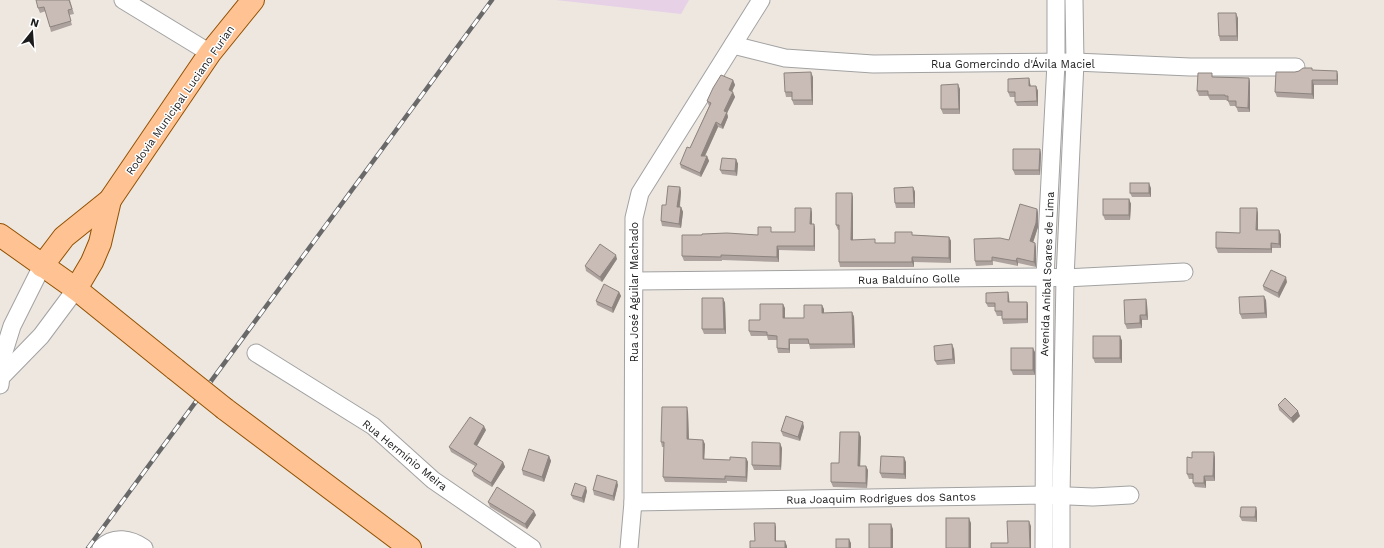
<svg xmlns="http://www.w3.org/2000/svg" width="1384" height="548" font-family="'Work Sans',sans-serif">
<style>
.industrial{fill:#e7d1e6}
.lines{fill:none;stroke-linecap:round;stroke-linejoin:round}
.minor-casing{stroke:#a2a2a2;stroke-width:19}
.major-casing{stroke:#925000;stroke-width:24}
.minor{stroke:#fff;stroke-width:17}
.major{stroke:#ffc393;stroke-width:22}
.rail-casing{stroke:#696969;stroke-width:4.5}
.rail{stroke:#fff;stroke-width:3;stroke-dasharray:9;stroke-linecap:butt}
.major-bridge-casing{stroke:#925000;stroke-width:24;stroke-linecap:butt}
.major-bridge{stroke:#ffc393;stroke-width:22}
.wall{fill:#ada29d}
.shaded-wall{fill:#8d847f}
.building{fill:#c9bcb6;stroke:#8d847f}
.labels{text-anchor:middle;stroke-width:3;stroke-linejoin:round;paint-order:stroke}
.street-label{font-size:11px;fill:#1b1b1b;stroke:#fff}
</style>
<rect width="100%" height="100%" fill="#ede7e0"/>
<path class="industrial" d="M556,0H689L681,14Z"/>
<g class="lines">
<g class="minor-casing">
<g id="minor">
<path d="M123,0L210,53"/>
<path d="M733,45L785,58L873,64L1075,62L1190,67H1296"/>
<path d="M635,281L1045,277L1065,278L1184,272"/>
<path d="M256,353L373,426L433,480L532,548"/>
<path d="M2,376L41,336L76,289"/>
<path d="M0,385L3,355L12,326L42,266"/>
<path d="M633,502L1044,495L1093,497L1130,495"/>
<path d="M101,548C114,535 131,539 144,548"/>
<path d="M629,548L633,502L634,218L640,193L761,0"/>
<path d="M1044,548L1045,277L1056,63V0"/>
<path d="M1061,548V496L1065,278L1075,62L1074,0"/>
</g>
</g>
<g class="major-casing">
<g id="major">
<path d="M0,235L76,289L175,369"/>
<path d="M42,266L64,237L110,200L210,53L253,0"/>
<path d="M76,289L92,262L100,243L110,200"/>
<path d="M225,409L410,548"/>
</g>
</g>
<use href="#minor" class="minor"/>
<use href="#major" class="major"/>
<g class="rail-casing">
<path id="rail" d="M88,548L492,0"/>
</g>
<use href="#rail" class="rail"/>
<g class="major-bridge-casing">
<path id="major-bridge" d="M175,369L225,409"/>
</g>
<use href="#major-bridge" class="major-bridge"/>
</g>
<g class="wall">
<path d="M70,0L74,14L69,15L72,25L51,32L46,11L40,13L38,8Z"/>
<path d="M1238,18V41H1220L1219,36Z"/>
<path d="M1313,70L1338,75V85H1314V99L1277,97L1275,92L1295,72Z"/>
<path d="M813,77V105H794L792,100V97H786L785,92Z"/>
<path d="M1214,77L1249,78L1250,82V112H1238L1236,106H1230L1228,101H1227L1226,100H1210L1208,96H1199L1197,91Z"/>
<path d="M1029,78L1030,83L1031,86H1036L1038,91V106H1017L1015,102V97H1010L1008,92Z"/>
<path d="M733,80L735,85L732,92L735,97L727,113L728,117L723,129L718,127L705,156H707L709,161L701,177L681,168L680,164L690,148L709,106L707,101Z"/>
<path d="M960,89V114H943L941,109Z"/>
<path d="M1040,149L1041,154L1040,175H1015L1013,170Z"/>
<path d="M736,159L738,164L737,176L722,174L720,170Z"/>
<path d="M680,187L681,192L680,207H681L683,212L681,228L662,226L661,221L666,205Z"/>
<path d="M913,187L915,192V208H896L895,203Z"/>
<path d="M1151,188V197H1132L1130,193Z"/>
<path d="M853,197V240L877,243H895L913,235L949,237L951,241V263L914,262V267H840L839,262V230H838L836,225Z"/>
<path d="M1129,199L1131,204L1130,220H1105L1103,215Z"/>
<path d="M811,208L812,213V224H814L815,229V251L779,250V262L722,260V261H684L682,256L702,235H758L773,232H795Z"/>
<path d="M1037,209L1038,213V227L1033,242L1035,243L1036,248V267L1018,263V266L993,261V265L976,266L975,261L1009,240Z"/>
<path d="M1258,213V230H1279L1281,235V248H1272V253H1218L1216,248L1240,233Z"/>
<path d="M617,259L602,282L586,271L585,266Z"/>
<path d="M1287,282L1279,298L1264,290L1263,286Z"/>
<path d="M619,292L621,296L613,313L597,305L596,301Z"/>
<path d="M1008,292L1009,297V302H1027L1028,306V323L1003,324L1002,319V316H997L995,311V307H988L986,303Z"/>
<path d="M723,298L725,303L726,334H704L702,329Z"/>
<path d="M1146,299L1147,304L1148,320H1142V328L1127,329L1125,324Z"/>
<path d="M1266,300L1267,318L1242,319L1240,314Z"/>
<path d="M785,308V318H804L824,309V313L852,312L854,317L855,348L810,349L809,344H790V353H778L777,348V340H768L767,336H751L749,331L760,320Z"/>
<path d="M1120,336L1122,341V363H1095L1093,358Z"/>
<path d="M954,349L955,364L937,365L935,361Z"/>
<path d="M1035,352V375H1013L1011,370Z"/>
<path d="M1278,405L1300,416L1293,423L1279,410Z"/>
<path d="M688,412L689,439L705,444L704,459L730,460L746,458L748,462L747,482L727,481V483L665,482L663,477L664,447H662L661,442Z"/>
<path d="M804,427L800,441L783,436L781,431Z"/>
<path d="M486,430L477,446L503,462L505,467L492,487L474,476L472,471L475,466L451,452L449,447Z"/>
<path d="M861,437L860,466L868,470L867,488L833,487L831,482L839,463Z"/>
<path d="M782,448L781,470H754L752,465Z"/>
<path d="M549,456L551,461L544,482L523,475L522,470Z"/>
<path d="M1215,457V481H1206V488L1195,487L1193,483V479H1189L1187,474Z"/>
<path d="M906,462V479L882,478L880,473Z"/>
<path d="M618,485L614,501L594,495L593,490Z"/>
<path d="M587,491L584,503L573,499L571,495Z"/>
<path d="M488,502L536,515L527,529L490,507Z"/>
<path d="M1256,507L1257,512V522L1242,521L1240,517Z"/>
</g>
<g class="shaded-wall">
<path d="M1236,13L1238,18V41L1237,36Z"/>
<path d="M1337,71L1338,75V85L1337,80Z"/>
<path d="M811,72L813,77V105L812,100Z"/>
<path d="M1029,78L1030,83L1031,91L1029,86Z"/>
<path d="M1249,78L1250,82V112L1248,108Z"/>
<path d="M733,80L735,85L730,95L729,90Z"/>
<path d="M1312,80L1314,85V99L1312,94Z"/>
<path d="M958,84L960,89V114L959,109Z"/>
<path d="M1036,86L1038,91V106L1037,101Z"/>
<path d="M733,92L735,97L727,113L728,117L723,129L721,125L724,111Z"/>
<path d="M716,122L718,127L703,160L701,156Z"/>
<path d="M1040,149L1041,154L1040,175L1039,170Z"/>
<path d="M707,156L709,161L701,177L700,173Z"/>
<path d="M736,159L738,164L737,176L735,171Z"/>
<path d="M1149,183L1151,188V197L1149,193Z"/>
<path d="M680,187L681,192L679,212L677,207Z"/>
<path d="M913,187L915,192V208L914,203Z"/>
<path d="M852,193L853,197V244L851,240Z"/>
<path d="M1129,199L1131,204L1130,220L1129,215Z"/>
<path d="M681,207L683,212L681,228L679,224Z"/>
<path d="M811,208L812,213V229L810,224Z"/>
<path d="M1257,208L1258,213V235L1256,230Z"/>
<path d="M1037,209L1038,213V227L1032,246L1030,241Z"/>
<path d="M814,224L815,229V251L814,246Z"/>
<path d="M1279,230L1281,235V248L1279,244Z"/>
<path d="M949,237L951,241V263L949,258Z"/>
<path d="M1035,243L1036,248V267L1034,262Z"/>
<path d="M1271,243L1272,248V253L1271,249Z"/>
<path d="M777,246L779,250V262L777,257Z"/>
<path d="M616,255L617,259L602,282L600,277Z"/>
<path d="M912,257L914,262V267L912,262Z"/>
<path d="M1017,258L1018,263V266L1016,261Z"/>
<path d="M1286,277L1287,282L1279,298L1278,293Z"/>
<path d="M619,292L621,296L613,313L612,308Z"/>
<path d="M1008,292L1009,297L1010,307L1008,302Z"/>
<path d="M1264,296L1266,300L1267,318L1265,313Z"/>
<path d="M723,298L725,303L726,334L724,329Z"/>
<path d="M1146,299L1147,304L1148,320L1146,315Z"/>
<path d="M1027,302L1028,306V323L1027,319Z"/>
<path d="M783,304L785,308V323L783,318Z"/>
<path d="M822,305L824,309V317L822,313Z"/>
<path d="M852,312L854,317L855,348L853,344Z"/>
<path d="M1140,315L1142,320V328L1140,323Z"/>
<path d="M1120,336L1122,341V363L1120,358Z"/>
<path d="M789,339L790,344V353L789,349Z"/>
<path d="M952,344L954,349L955,364L953,359Z"/>
<path d="M1033,348L1035,352V375L1033,370Z"/>
<path d="M687,407L688,412L689,444L687,439Z"/>
<path d="M1298,411L1300,416L1293,423L1291,418Z"/>
<path d="M803,422L804,427L800,441L798,437Z"/>
<path d="M484,426L486,430L475,449L474,444Z"/>
<path d="M859,432L861,437L860,470L858,466Z"/>
<path d="M703,440L705,444L704,464L703,459Z"/>
<path d="M780,443L782,448L781,470L780,466Z"/>
<path d="M1214,452L1215,457V481L1213,476Z"/>
<path d="M549,456L551,461L544,482L542,477Z"/>
<path d="M904,457L906,462V479L904,474Z"/>
<path d="M746,458L748,462L747,482L746,477Z"/>
<path d="M503,462L505,467L492,487L491,483Z"/>
<path d="M866,466L868,470L867,488L866,483Z"/>
<path d="M1204,476L1206,481V488L1204,483Z"/>
<path d="M617,481L618,485L614,501L613,496Z"/>
<path d="M586,487L587,491L584,503L582,498Z"/>
<path d="M1256,507L1257,512V522L1255,517Z"/>
<path d="M534,511L536,515L527,529L525,524Z"/>
<path d="M969,518L971,523V548H969Z"/>
<path d="M1029,521L1031,526V548H1030Z"/>
<path d="M775,523L776,527V546L775,541Z"/>
<path d="M891,524L893,529V548H891Z"/>
<path d="M849,539L851,543V548H849Z"/>
<path d="M785,541L787,546V548H785Z"/>
</g>
<g class="building">
<path d="M36,0H69L72,9L68,10L71,21L50,27L44,7L38,8Z"/>
<path d="M1218,13H1236L1237,36H1219Z"/>
<path d="M1303,68H1312V70L1337,71V80H1312V94L1275,92L1276,72H1295L1299,71Z"/>
<path d="M811,72L812,100H792V92H785L784,73Z"/>
<path d="M1198,73H1212V77L1249,78L1248,108L1236,107V101H1228V96H1225V95H1208V91H1197Z"/>
<path d="M721,75L733,80L729,90L733,92L724,111L727,112L721,125L716,122L701,156H707L700,173L680,164L687,147L690,148L711,103L707,101L713,88Z"/>
<path d="M1029,78V86H1036L1037,101L1015,102V92H1008V79Z"/>
<path d="M958,84L959,109H941V85Z"/>
<path d="M1013,149H1040L1039,170H1013Z"/>
<path d="M722,158L736,159L735,171L720,170Z"/>
<rect x="1130" y="183" width="19" height="10"/>
<path d="M668,186L680,187L677,207H681L679,224L661,221L662,205H666Z"/>
<path d="M913,187L914,203H895L894,188Z"/>
<path d="M836,193H852L851,240L875,239V243H895V232H912V235L949,237V258L912,257V262H839V225H836Z"/>
<rect x="1103" y="199" width="26" height="16"/>
<path d="M1020,204L1037,209L1036,223L1030,241L1035,243L1034,262L1017,258L1016,261L992,257V261H975L974,239L1000,238L1009,240Z"/>
<path d="M795,208H811L810,224H814V246H777V257L721,255V257L682,256V235H702V234L727,233L758,235V227H771V232H795Z"/>
<path d="M1240,208H1257L1256,230H1279V244L1271,243V249L1216,248V232L1240,233Z"/>
<path d="M600,244L616,255L600,277L585,266Z"/>
<path d="M1271,270L1286,277L1278,293L1263,286Z"/>
<path d="M604,284L619,292L612,308L596,301Z"/>
<path d="M1008,292V302H1027V319H1002V311H995V303H986V293Z"/>
<path d="M1264,296L1265,313L1240,314L1239,297Z"/>
<path d="M702,298H723L724,329H702Z"/>
<path d="M1146,299V315H1140V323L1125,324L1124,300Z"/>
<path d="M760,304H783V318H804V305H822V313L852,312L853,344H809L808,339H789V349L777,348V336L767,335V332L749,331V320H760Z"/>
<rect x="1093" y="336" width="27" height="22"/>
<path d="M952,344L953,359L935,361L934,346Z"/>
<rect x="1011" y="348" width="22" height="22"/>
<path d="M1285,398L1298,411L1291,418L1278,405Z"/>
<path d="M662,407H687V439L703,440V459L730,460V457L746,458V477L725,476V479L663,477L664,442H661Z"/>
<path d="M786,416L803,422L798,437L781,431Z"/>
<path d="M470,417L484,426L474,444L503,462L491,483L472,471L477,464L449,447Z"/>
<path d="M840,432H859L858,466H866V483L831,482V463H839Z"/>
<path d="M752,442L780,443V466L752,465Z"/>
<path d="M529,449L549,456L542,477L522,470Z"/>
<path d="M1192,452H1214L1213,476H1204V483H1193V474H1187V457L1192,458Z"/>
<path d="M881,456L904,457V474L880,473Z"/>
<path d="M597,475L617,481L613,496L593,490Z"/>
<path d="M575,483L586,487L582,498L571,495Z"/>
<path d="M497,487L534,511L525,524L488,502Z"/>
<path d="M1241,507H1256L1255,517H1240Z"/>
<rect x="946" y="518" width="23" height="30"/>
<path d="M1007,521H1029L1030,548H991V543H1008Z"/>
<path d="M754,523H775V541H785V548H750V541H755Z"/>
<rect x="869" y="524" width="22" height="24"/>
<rect x="836" y="539" width="13" height="9"/>
</g>
<g class="labels">
<g class="street-label">
<text x="1013" y="68">Rua Gomercindo d'Ávila Maciel</text>
<text transform="translate(180 100) rotate(-55)" y="4">Rodovia Municipal Luciano Furian</text>
<text transform="translate(1047 274) rotate(-88)" y="4">Avenida Aníbal Soares de Lima</text>
<text transform="translate(909 279) rotate(-1)" y="4">Rua Balduíno Golle</text>
<text transform="translate(634 292) rotate(-90)" y="4">Rua José Aguilar Machado</text>
<text transform="translate(405 455) rotate(39)" y="4">Rua Hermínio Meira</text>
<text transform="translate(881 498) rotate(-1)" y="4">Rua Joaquim Rodrigues dos Santos</text>
</g>
</g>
<g transform="translate(32 32) rotate(17)" stroke="#ffffff" stroke-width="3" paint-order="stroke">
<path d="M0-3L7 15L0 10L-7 15Z" fill="#1b1b1b"/>
<text y="-6" font-size="11" font-weight="bold" text-anchor="middle" fill="#1b1b1b">N</text>
</g>
</svg>
